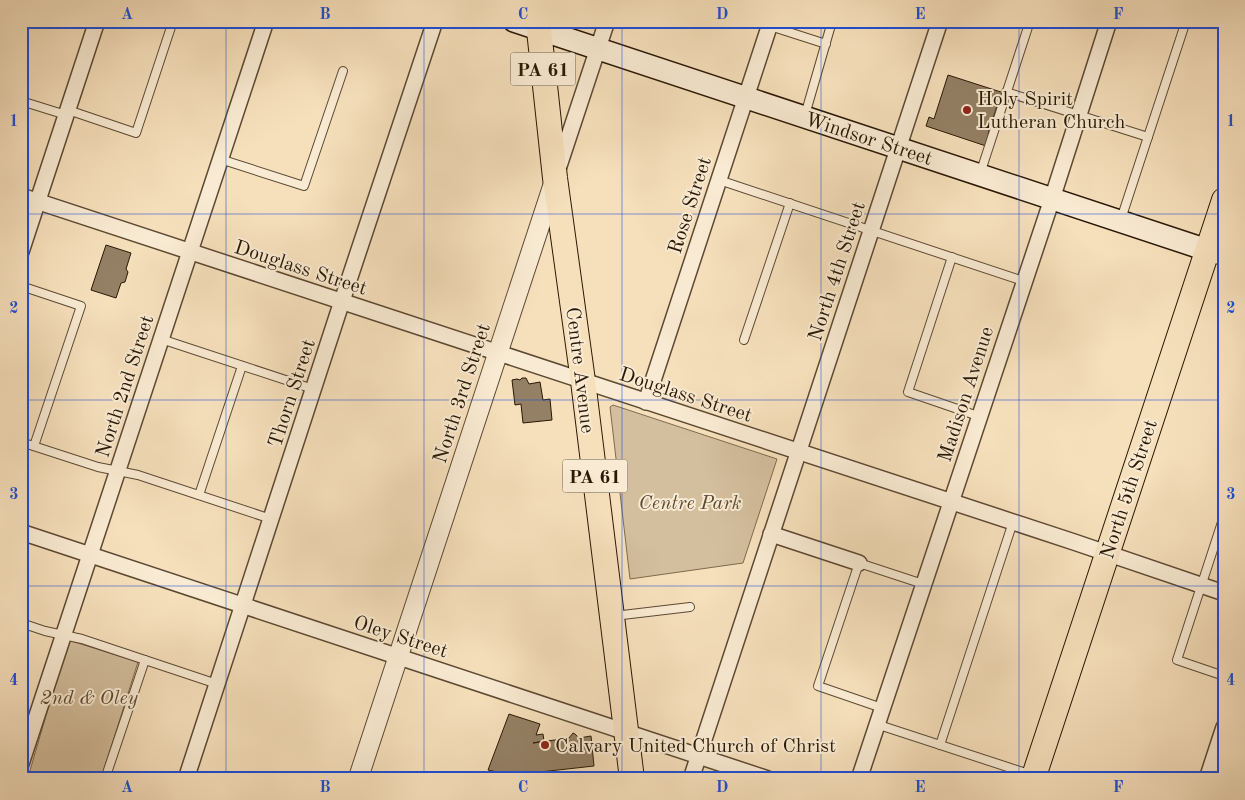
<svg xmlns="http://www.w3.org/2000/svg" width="1245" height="800" font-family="'Old Standard TT',serif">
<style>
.green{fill:#d3be9d;stroke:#7e6a50}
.building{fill:#948064;stroke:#291704}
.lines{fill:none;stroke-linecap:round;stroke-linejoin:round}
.service-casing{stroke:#5c4932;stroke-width:10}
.minor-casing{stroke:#5c4932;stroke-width:18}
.tertiary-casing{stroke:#5c4932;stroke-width:21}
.secondary-casing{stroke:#291704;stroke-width:24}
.primary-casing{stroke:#291704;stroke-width:26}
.service{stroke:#f9ebd3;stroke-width:8}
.minor{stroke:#f9ebd3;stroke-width:15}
.tertiary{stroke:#f9ebd3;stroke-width:19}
.secondary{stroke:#f9ebd3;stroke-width:21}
.primary{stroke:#f6e0bc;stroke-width:24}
.grid{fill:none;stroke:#1d4ed8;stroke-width:1;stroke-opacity:0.55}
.poi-dot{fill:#8f2418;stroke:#f9ebd3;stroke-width:2}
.labels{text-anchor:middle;stroke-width:4;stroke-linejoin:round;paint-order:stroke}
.shield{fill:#f9ebd3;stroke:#675742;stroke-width:1}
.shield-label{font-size:19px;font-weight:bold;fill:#291704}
.poi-label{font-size:20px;fill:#291704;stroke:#f9ebd3;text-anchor:start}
.street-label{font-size:20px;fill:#291704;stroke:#f9ebd3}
.park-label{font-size:20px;font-style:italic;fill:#5c4932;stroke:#f9ebd3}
.neatline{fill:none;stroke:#1d4ed8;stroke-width:2}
.grid-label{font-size:16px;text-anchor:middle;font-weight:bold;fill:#1d4ed8}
</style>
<rect width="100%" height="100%" fill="#f6e0bc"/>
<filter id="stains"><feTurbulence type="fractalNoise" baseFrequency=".004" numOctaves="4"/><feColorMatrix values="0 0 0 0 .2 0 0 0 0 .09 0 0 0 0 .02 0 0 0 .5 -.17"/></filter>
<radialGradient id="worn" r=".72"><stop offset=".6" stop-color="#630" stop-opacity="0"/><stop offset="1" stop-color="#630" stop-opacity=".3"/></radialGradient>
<g class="green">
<path d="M613,405L777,459L743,563L630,579L610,407Z"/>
<path d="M68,640L138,662L101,779H44L29,774Z"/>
</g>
<g class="building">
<path d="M948,75L1004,93L1000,103H998L988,134L990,135L986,146L926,126L929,117L934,119Z"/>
<path d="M106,245L131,253L126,269L128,272L125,282L121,283L116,298L91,290Z"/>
<path d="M522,378H526L529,384L540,382L543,400L550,399L552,420L523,423L521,404L515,405L512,380L517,379L520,380Z"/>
<path d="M509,714L540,724L536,735L543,734L544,741L533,743L569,738L573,733L575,734L579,738L591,736L594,766L531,773L532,779H509V774L500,776L497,772L488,770Z"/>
</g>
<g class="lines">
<g class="service-casing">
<g id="service">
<path d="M770,26L826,44"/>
<path d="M1006,92L1148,137"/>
<path d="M21,101L66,115"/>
<path d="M68,110L136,133L173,21"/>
<path d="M805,115L831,25"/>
<path d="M220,159L304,186L343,71"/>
<path d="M980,174L1030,21"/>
<path d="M719,180L1023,281"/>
<path d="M1121,219L1186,21"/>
<path d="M952,257L908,392L978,416"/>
<path d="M21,286L81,306L34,446"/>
<path d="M161,339L313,389"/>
<path d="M744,340L790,203"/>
<path d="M21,442L98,467L138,475L271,519"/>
<path d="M199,495L242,366"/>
<path d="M1224,516L1177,660L1224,676"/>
<path d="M614,616L690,607"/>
<path d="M21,623L45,631L82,639L217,684"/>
<path d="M882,708L818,686L859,563L923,584"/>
<path d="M876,724L1032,775"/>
<path d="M940,745L1013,522"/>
<path d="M21,778L24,779"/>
<path d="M105,779L145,660"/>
</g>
</g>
<g class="minor-casing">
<g id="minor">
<path d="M558,169L607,21"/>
<path d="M21,196L1074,542L1224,593"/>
<path d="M21,252L97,21"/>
<path d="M646,402L771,21"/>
<path d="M21,532L768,779"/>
<path d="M771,534L859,563"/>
<path d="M21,764L266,21"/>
<path d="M186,779L342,301L435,21"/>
<path d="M691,779L940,21"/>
<path d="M859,779L1052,199L1109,21"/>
<path d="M1207,779L1224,727"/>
</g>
</g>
<g class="tertiary-casing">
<g id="tertiary">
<path d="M1207,250L1224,256"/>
<path d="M358,779L555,179"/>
</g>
</g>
<g class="secondary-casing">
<path id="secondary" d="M514,21L1207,250"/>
</g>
<g class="primary-casing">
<g id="primary">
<path d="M538,21L555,178L583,381L632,779"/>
<path d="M1033,779L1224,200"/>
</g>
</g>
<use href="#service" class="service"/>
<use href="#minor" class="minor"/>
<use href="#tertiary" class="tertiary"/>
<use href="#secondary" class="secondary"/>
<use href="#primary" class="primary"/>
</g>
<path class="grid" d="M226,21V779M424,21V779M622,21V779M821,21V779M1019,21V779M21,214H1224M21,400H1224M21,586H1224"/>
<g class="poi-dot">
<circle cx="967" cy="110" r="5"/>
<circle cx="545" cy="745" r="5"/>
</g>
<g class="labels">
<g class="shield">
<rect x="510.5" y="52.5" width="65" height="33" rx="4"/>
<rect x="562.5" y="459.5" width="65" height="33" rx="4"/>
</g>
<g class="shield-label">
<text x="543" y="76">PA 61</text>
<text x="595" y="483">PA 61</text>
</g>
<g class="poi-label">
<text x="977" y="105">Holy Spirit<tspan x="977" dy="23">Lutheran Church</tspan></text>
<text x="555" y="752">Calvary United Church of Christ</text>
</g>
<g class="street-label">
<text transform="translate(869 138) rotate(18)" y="7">Windsor Street</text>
<text transform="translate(689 205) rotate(-72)" y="7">Rose Street</text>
<text transform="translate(301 267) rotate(18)" y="7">Douglass Street</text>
<text transform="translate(836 271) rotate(-72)" y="7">North 4th Street</text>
<text transform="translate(581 370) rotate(83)" y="7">Centre Avenue</text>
<text transform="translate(124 386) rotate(-72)" y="7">North 2nd Street</text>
<text transform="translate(291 393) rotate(-72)" y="7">Thorn Street</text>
<text transform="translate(461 393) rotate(-72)" y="7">North 3rd Street</text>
<text transform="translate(686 394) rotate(18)" y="7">Douglass Street</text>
<text transform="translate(965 394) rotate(-72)" y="7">Madison Avenue</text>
<text transform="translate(1128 489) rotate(-72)" y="7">North 5th Street</text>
<text transform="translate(401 636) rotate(18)" y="7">Oley Street</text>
</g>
<g class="park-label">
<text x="690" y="509">Centre Park</text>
<text x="89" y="704">2nd &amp; Oley</text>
</g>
</g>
<rect width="1245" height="800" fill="none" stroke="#f6e0bc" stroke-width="55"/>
<rect x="28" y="28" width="1190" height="744" class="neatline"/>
<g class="grid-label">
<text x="127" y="19">A</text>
<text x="325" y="19">B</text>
<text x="523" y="19">C</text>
<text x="722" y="19">D</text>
<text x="920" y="19">E</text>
<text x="1118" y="19">F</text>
<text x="14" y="126">1</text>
<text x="1231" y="126">1</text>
<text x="14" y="313">2</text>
<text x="1231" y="313">2</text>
<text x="14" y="499">3</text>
<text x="1231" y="499">3</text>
<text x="14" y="685">4</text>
<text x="1231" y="685">4</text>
<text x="127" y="792">A</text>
<text x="325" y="792">B</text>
<text x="523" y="792">C</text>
<text x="722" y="792">D</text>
<text x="920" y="792">E</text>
<text x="1118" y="792">F</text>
</g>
<rect width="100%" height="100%" filter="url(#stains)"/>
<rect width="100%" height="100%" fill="url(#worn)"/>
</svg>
